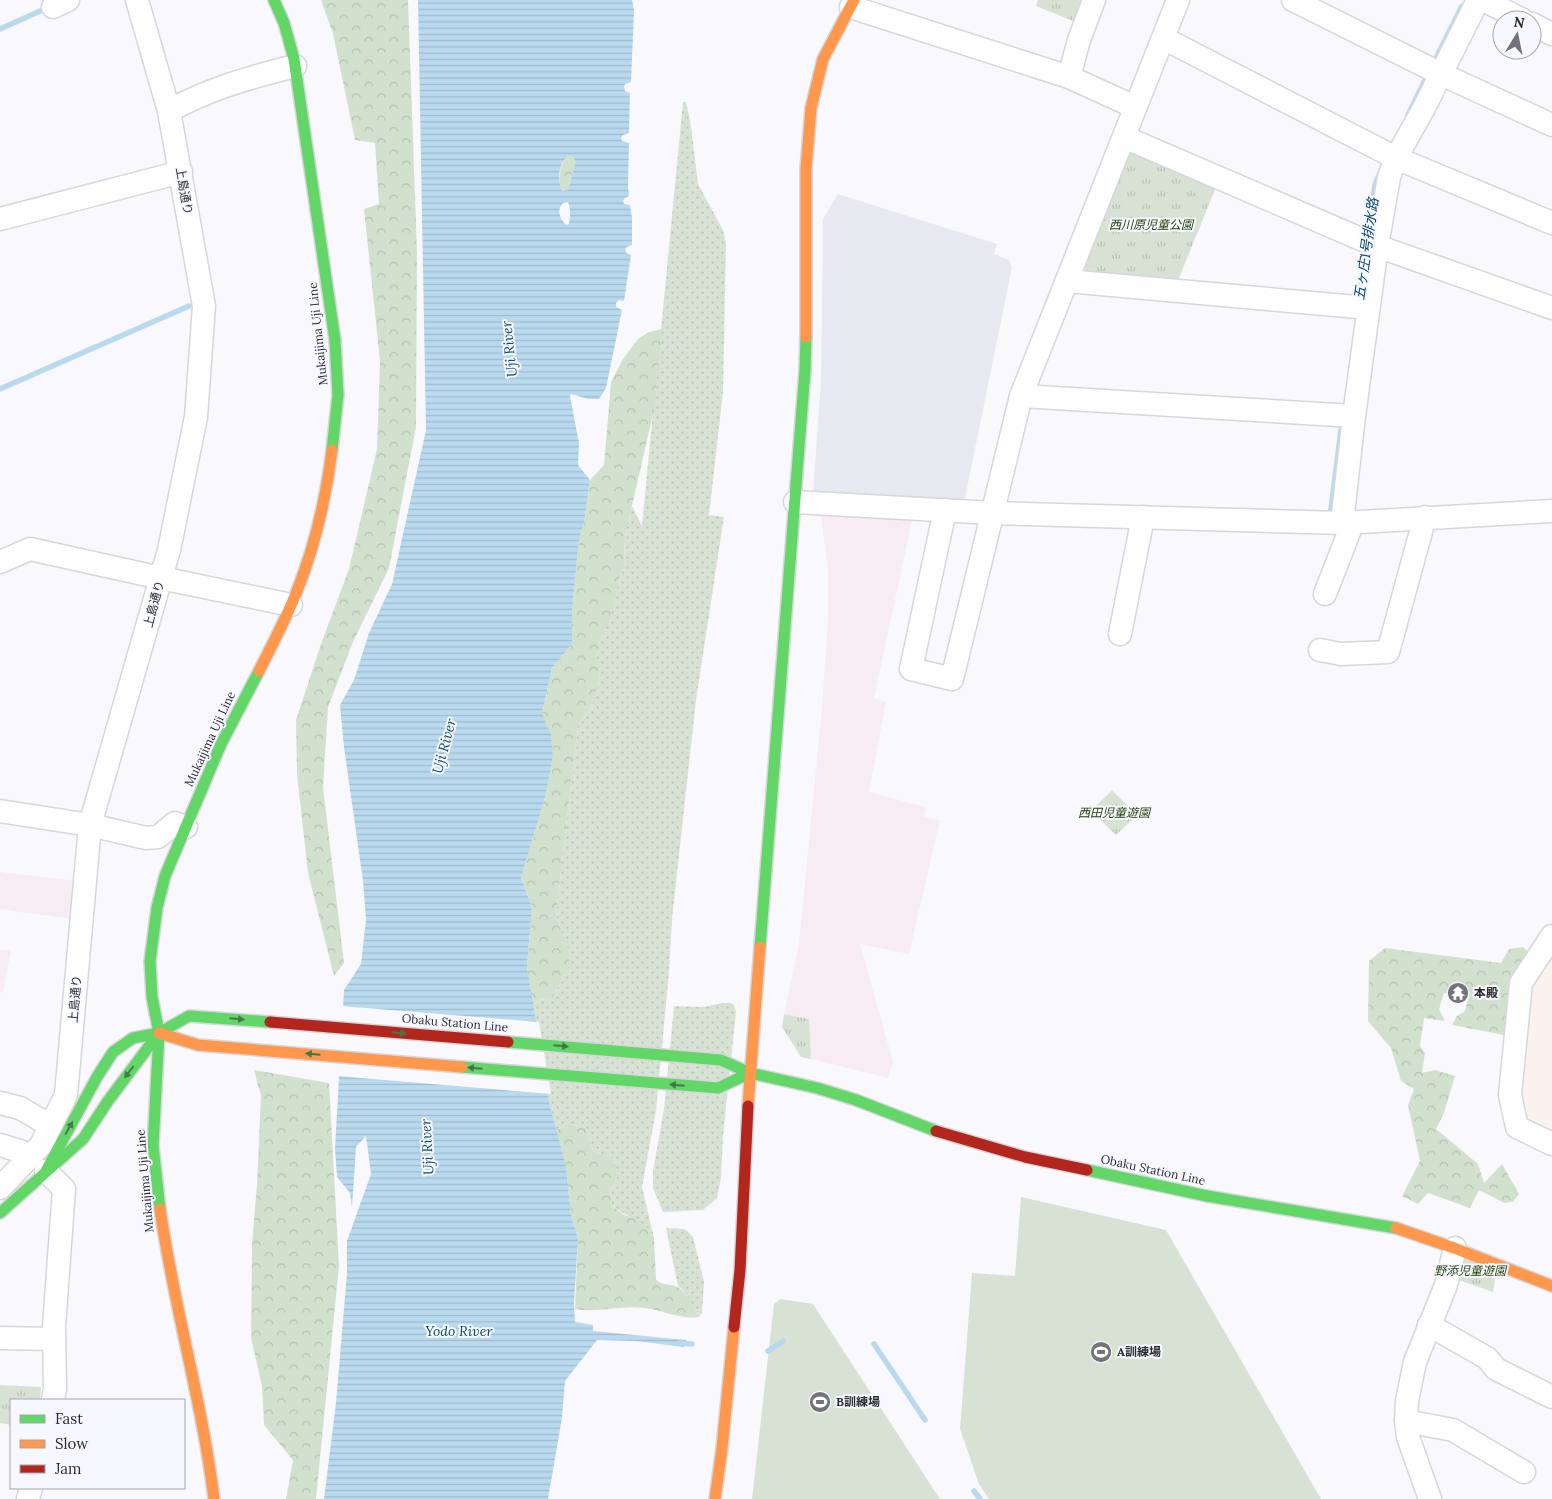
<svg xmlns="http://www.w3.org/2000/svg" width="1552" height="1499" font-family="Lora,'Noto Sans JP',serif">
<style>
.built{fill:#e8e8f0}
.industrial{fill:#f7ecf2}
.education{fill:#fbf1ed}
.grass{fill:url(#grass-dots)}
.forest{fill:url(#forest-crowns)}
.park{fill:url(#park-tufts)}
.pitch{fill:#d7e2d4}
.water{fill:url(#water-rules);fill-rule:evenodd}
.pier{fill:#f9f9fd}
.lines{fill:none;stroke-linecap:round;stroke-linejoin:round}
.stream{stroke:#b9daee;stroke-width:5.5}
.street-casing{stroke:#d6d7db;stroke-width:25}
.fast-casing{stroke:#d6d7db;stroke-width:14}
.slow-casing{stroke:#d6d7db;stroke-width:14}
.jam-casing{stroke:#d6d7db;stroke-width:14}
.street{stroke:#fefeff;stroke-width:22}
.fast{stroke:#63d668;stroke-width:11}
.slow{stroke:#ff974d;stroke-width:11}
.jam{stroke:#b3261e;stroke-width:11}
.oneway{fill:#447849}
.labels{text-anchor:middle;stroke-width:4;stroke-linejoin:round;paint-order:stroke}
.street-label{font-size:12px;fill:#2b2c30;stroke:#f7f8ff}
.park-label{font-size:12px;font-style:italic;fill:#1d3e02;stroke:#f7f8ff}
.poi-label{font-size:12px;font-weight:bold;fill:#2b2c30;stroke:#f7f8ff;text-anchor:start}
.water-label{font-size:14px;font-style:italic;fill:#0e4b66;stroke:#f7f8ff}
</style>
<defs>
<pattern id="grass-dots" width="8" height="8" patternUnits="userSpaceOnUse" patternTransform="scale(1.25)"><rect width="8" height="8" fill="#d7e2d4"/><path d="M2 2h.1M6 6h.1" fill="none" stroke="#b9c2b6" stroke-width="1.8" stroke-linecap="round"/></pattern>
<pattern id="forest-crowns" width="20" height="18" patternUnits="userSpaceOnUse" patternTransform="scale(1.25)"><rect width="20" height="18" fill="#d2e1cd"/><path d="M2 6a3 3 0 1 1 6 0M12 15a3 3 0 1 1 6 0" fill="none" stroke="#b4c1b0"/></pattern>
<pattern id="park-tufts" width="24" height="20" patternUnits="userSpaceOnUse" patternTransform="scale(1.25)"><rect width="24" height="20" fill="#d7e2d4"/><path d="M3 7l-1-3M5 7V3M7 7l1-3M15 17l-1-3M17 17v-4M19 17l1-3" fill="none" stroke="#b9c2b6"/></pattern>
<pattern id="water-rules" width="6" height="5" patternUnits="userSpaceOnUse" patternTransform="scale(1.25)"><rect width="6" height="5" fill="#b9daee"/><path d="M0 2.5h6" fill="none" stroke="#9fbbcc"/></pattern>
</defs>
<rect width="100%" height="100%" fill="#f9f9fd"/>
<path class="built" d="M838,194L997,244L994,254L1009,260L1012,267L963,508L813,492L821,381L823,219Z"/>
<g class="industrial">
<path d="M820,508L913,516L874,698L886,702L869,792L926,807L924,817L940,820L909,954L860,944L893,1062L888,1078L811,1059L809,1019L784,1014L799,944L822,707L828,620V570Z"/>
<path d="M0,872L77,881L72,919L0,909Z"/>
<path d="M0,950H11L3,993L0,992Z"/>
</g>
<path class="education" d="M1552,951V1133L1525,1119L1520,1091L1530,984Z"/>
<g class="grass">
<path d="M683,102H686L691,126L698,184L723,230L726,243L723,392L709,515L724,517L696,700L672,919L669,972L656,1111L642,1187L654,1238C640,1218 630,1219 612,1206L610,1191L618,1175L613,1158L593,1151L590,1143L586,1128L569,1124L556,1130L550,1106L532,1001L552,998L569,965V953L556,914L578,725L591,707L600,680L596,652L624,566L625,536L632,506L642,526Z"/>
<path d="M723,1003H731L734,1005L736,1011L723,1136L721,1178L717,1198L703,1210L663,1212L653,1188V1171L664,1109L674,1006L703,1007Z"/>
<path d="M666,1228L685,1229L693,1237L704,1281L702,1313L699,1317L683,1290L678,1286Z"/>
</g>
<g class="forest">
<path d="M321,0H408L417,252L416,427L389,568L353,642L328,707L323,787L344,963L334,976L308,873L297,774L296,720L321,644L349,569L377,449L380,361L364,209L379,204L375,143L355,140L333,34Z"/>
<path d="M568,156L574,157L575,164L568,190L562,191C557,180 559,165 568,156Z"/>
<path d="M662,329L654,410L625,536L624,566L619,580L610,618L601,637L596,652L600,680L591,707L578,725L556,914L569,953V965L552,998L532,1001L527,967L532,907L521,878L546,794L553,756L551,734L542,715L552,668L572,644V612L579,540L584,523L590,480L604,465L611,382L623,359L638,339L649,332Z"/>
<path d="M1523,947L1531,954L1509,1036L1452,1025L1457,1016L1465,1011L1469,996L1444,993L1439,1009L1445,1021L1424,1018L1420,1046L1425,1053L1422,1073L1435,1070L1455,1076L1444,1113L1436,1129L1478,1164L1484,1183L1502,1164L1519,1194L1513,1202L1504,1203L1479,1190L1470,1208L1428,1193L1418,1204L1402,1196L1420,1161L1408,1105L1414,1089L1401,1081L1391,1048L1368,1021L1369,961L1385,948L1501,963L1509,949Z"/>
<path d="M254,1070L329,1083L339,1266L316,1499H286L293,1460L264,1425L262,1386L251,1338L252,1245L257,1184L261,1096Z"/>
<path d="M569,1124L586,1128L590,1143L593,1151L613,1158L618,1175L610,1191L612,1206L624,1215L636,1219L647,1227L654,1238L656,1280C662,1285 668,1284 675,1286C686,1289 693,1308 699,1317C681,1320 663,1310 645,1308C621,1305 598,1313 575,1309L578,1239L571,1215L566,1166L556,1130Z"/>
</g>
<g class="park">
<path d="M1038,0H1087L1078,23L1036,6Z"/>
<path d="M1131,152L1216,187L1177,283L1089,276L1084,267Z"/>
<path d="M1112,790L1137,815L1116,835L1091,811Z"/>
<path d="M784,1014L809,1019L811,1059L801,1057L782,1027Z"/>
<path d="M1456,1251L1497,1268L1493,1292L1450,1277Z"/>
<path d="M0,1385L41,1387L40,1400H11V1425L0,1423Z"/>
</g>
<g class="pitch">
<path d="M1021,1197L1166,1230L1321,1499H989L979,1484L960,1429L972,1273L1015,1276Z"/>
<path d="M780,1299L813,1304L940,1499H752L774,1304Z"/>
</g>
<path class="water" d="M418,0H632L634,11L631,82L625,84L624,87L625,91L630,93L629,133L623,135L621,138L622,141L629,143L628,187L629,196L625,198L623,201L624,204L630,205L632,218V245L627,247L625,249L626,253L631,255L624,301L619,300L616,303V307L622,310L606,388L599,399H588L571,394L570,396L579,443L578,465L590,480L584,523L579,540L572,612V644L552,668L542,714L551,734L553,756L546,794L521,878L532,907L527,967L550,1106L566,1166L571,1215L578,1239L574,1303L575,1322L593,1325V1331L686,1340L684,1347L636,1341L597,1340L565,1381L562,1418L548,1499H324L336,1403L347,1273V1241L371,1174L366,1136L356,1147L352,1208L350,1193L337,1177L335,1148L344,990L361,964L366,919L363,881L344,747L340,705L354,680L369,633L392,584L426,430ZM568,156L574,157L575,164L568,190L562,191C557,180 558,165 568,156ZM568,202C571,209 570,216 569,224L566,225C560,218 556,211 563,203Z"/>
<path class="pier" d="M341,1006L539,1022L551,1094L337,1076Z"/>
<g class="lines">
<g class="stream">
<path d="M0,29L47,8"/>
<path d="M1432,66L1462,6"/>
<path d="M1408,115L1428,74"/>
<path d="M1369,227L1375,185L1381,170"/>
<path d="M0,389L189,306"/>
<path d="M1331,509L1342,422"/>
<path d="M679,1343L692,1344"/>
<path d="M874,1344L925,1420"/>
<path d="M768,1351L783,1341"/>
<path d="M974,1491L980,1499"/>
</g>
<g class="street-casing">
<g id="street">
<path d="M1293,0L1441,74L1552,125"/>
<path d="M1483,0L1523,20"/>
<path d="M53,7L68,0"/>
<path d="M851,7L1069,77L1135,107"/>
<path d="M1532,24L1552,34"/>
<path d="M1163,38L1396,158L1552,223"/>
<path d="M1069,77L1079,40L1094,0"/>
<path d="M169,111C208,89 251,77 295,66"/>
<path d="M1124,137L1377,246L1552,308"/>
<path d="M0,219L181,172"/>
<path d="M1067,281L1368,308"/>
<path d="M1021,396L1354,416"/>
<path d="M795,502L993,513L1342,523L1552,511"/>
<path d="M945,510L911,669L952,679L1021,396L1178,0"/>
<path d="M1342,523L1354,416L1377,246L1389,177L1396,158L1424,108L1478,0"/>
<path d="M0,562L30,549L161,578L291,605"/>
<path d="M1325,594L1353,522"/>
<path d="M1120,634L1143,517"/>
<path d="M1320,650L1341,654L1388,652L1425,517"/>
<path d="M0,811L90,825L146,838L158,837L175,823L186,827"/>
<path d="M1552,936L1521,983L1510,1095L1517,1127L1552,1144"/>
<path d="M0,1103L20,1108L51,1126"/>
<path d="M0,1145L20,1151L28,1159"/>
<path d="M46,1171L64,1189L54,1327L55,1389L53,1400"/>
<path d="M0,1188L41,1145L66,1095L90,825L169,550L196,417L204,306L169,111L137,0"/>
<path d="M1429,1325L1487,1358L1496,1369L1552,1397"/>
<path d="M0,1338L54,1339"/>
<path d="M1406,1421L1453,1430L1524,1472"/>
<path d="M28,1499L31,1488"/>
<path d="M1430,1499L1408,1437L1406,1421L1407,1401L1415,1362L1446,1285L1455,1248"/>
</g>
</g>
<g class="fast-casing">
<g id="fast">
<path d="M274,0L284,23L294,59L335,340L338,395L332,450"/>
<path d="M760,947L805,370L806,337"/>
<path d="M508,1042L721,1060L750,1073L817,1088L856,1100L936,1131"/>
<path d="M462,1067L718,1088L750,1073"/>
<path d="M1087,1170L1207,1196L1396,1228"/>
<path d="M46,1171L97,1077L113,1052L133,1038L159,1033L189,1016L270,1022"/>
<path d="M160,1209L153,1146L159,1033L152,997L150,961L157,908L165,876L221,744L259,671"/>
<path d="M0,1213L83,1139L108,1101L159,1033"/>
</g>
</g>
<g class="slow-casing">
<g id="slow">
<path d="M806,337V169L811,108L823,59L854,0"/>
<path d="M259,671C272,645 286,619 297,591C315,546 326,498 332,450"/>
<path d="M159,1033L198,1045L462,1067"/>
<path d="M748,1106L760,947"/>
<path d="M160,1209C174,1307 202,1401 214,1499"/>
<path d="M1396,1228L1457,1249L1552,1286"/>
<path d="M715,1499L722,1448L734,1327"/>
</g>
</g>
<g class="jam-casing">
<g id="jam">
<path d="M270,1022L508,1042"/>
<path d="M936,1131L1025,1157L1087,1170"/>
<path d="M734,1327L740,1270L748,1106"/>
</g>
</g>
<use href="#street" class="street"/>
<use href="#fast" class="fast"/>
<use href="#slow" class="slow"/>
<use href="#jam" class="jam"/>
</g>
<defs><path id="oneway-solid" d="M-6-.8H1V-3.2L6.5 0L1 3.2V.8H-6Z" transform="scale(1.25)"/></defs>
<g class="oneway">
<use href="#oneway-solid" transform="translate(237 1019) rotate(5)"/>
<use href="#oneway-solid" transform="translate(399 1033) rotate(5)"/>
<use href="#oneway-solid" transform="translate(561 1046) rotate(5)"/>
<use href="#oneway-solid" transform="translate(313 1054) rotate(-175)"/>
<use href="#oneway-solid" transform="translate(475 1068) rotate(-175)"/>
<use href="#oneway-solid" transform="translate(129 1072) rotate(127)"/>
<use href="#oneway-solid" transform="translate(677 1085) rotate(-175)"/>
<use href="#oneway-solid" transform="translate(69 1128) rotate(-61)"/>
</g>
<defs>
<g id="temple-disc" transform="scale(1.125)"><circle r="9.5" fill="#737478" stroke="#f7f8ff"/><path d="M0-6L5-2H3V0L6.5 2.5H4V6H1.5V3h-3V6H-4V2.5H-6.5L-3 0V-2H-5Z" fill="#fff"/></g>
<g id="stadium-disc" transform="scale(1.125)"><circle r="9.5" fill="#737478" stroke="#f7f8ff"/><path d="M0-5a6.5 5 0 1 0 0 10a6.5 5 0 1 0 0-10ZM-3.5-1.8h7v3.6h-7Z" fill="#fff"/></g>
</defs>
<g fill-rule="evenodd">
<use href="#temple-disc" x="1458" y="993"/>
<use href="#stadium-disc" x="1101" y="1352"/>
<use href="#stadium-disc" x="820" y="1402"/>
</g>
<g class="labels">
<g class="street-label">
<text transform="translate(184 191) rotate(80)" y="4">上島通り</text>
<text transform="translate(318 334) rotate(-96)" y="4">Mukaijima Uji Line</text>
<text transform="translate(154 604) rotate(-75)" y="4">上島通り</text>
<text transform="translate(210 739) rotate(-65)" y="4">Mukaijima Uji Line</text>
<text transform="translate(75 999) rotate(-85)" y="4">上島通り</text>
<text transform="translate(455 1023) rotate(5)" y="4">Obaku Station Line</text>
<text transform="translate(1153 1170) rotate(12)" y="4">Obaku Station Line</text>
<text transform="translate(145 1181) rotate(-95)" y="4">Mukaijima Uji Line</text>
</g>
<g class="park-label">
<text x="1151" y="229">西川原児童公園</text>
<text x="1114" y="817">西田児童遊園</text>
<text x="1470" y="1275">野添児童遊園</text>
</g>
<g class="poi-label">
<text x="1474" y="997">本殿</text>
<text x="1117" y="1356">A訓練場</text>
<text x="836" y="1406">B訓練場</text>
</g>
<g class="water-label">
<text transform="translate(1366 249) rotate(-82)" y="5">五ヶ庄1号排水路</text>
<text transform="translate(509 349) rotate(-96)" y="5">Uji River</text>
<text transform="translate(444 746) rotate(-75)" y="5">Uji River</text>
<text transform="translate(427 1147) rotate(-93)" y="5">Uji River</text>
<text x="459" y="1336">Yodo River</text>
</g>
</g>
<rect x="10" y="1399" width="175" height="90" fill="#f7f8ff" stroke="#a5a6ac"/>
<rect x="20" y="1415" width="25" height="8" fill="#63d668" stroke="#a5a6ac"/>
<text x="55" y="1424" font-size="15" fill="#2b2c30">Fast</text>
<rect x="20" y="1440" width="25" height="8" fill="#ff974d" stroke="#a5a6ac"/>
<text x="55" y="1449" font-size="15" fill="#2b2c30">Slow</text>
<rect x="20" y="1465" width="25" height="8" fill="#b3261e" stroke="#a5a6ac"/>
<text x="55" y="1474" font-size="15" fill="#2b2c30">Jam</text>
<g transform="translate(1517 35) rotate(10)"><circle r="24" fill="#f7f8ff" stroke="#a5a6ac"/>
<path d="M0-4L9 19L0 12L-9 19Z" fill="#737478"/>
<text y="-8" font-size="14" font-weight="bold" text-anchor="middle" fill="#2b2c30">N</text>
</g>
</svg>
